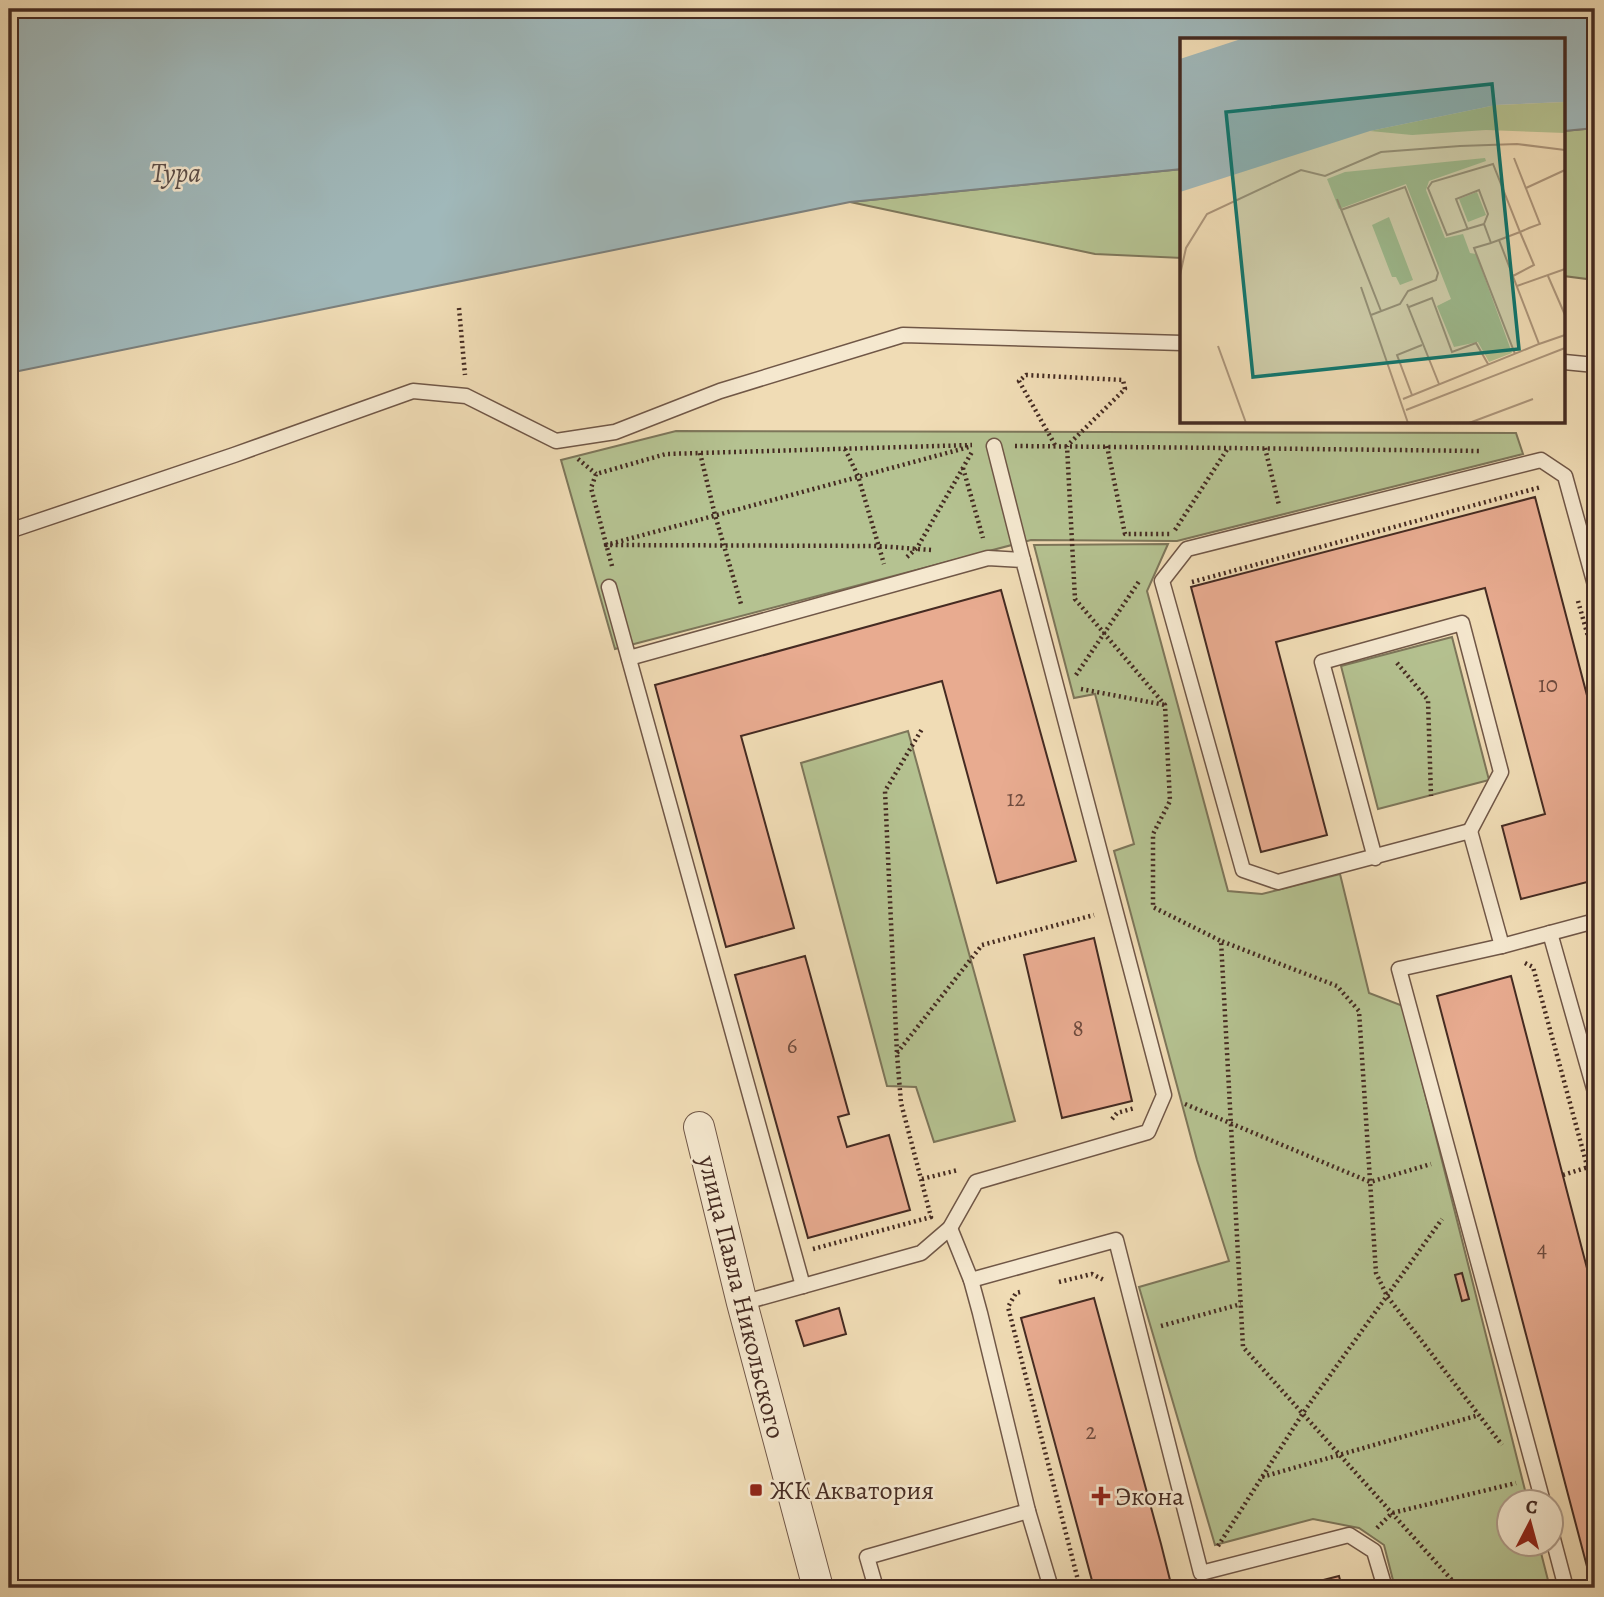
<svg xmlns="http://www.w3.org/2000/svg" width="1604" height="1597" font-family="Alegreya,serif">
<style>
.green{fill:#b5c291;stroke:#7d765a;stroke-width:2}
.water{fill:#a0b8ba;stroke:#7c807d;stroke-width:2}
.building{fill:#e8ab90;stroke:#452b22;stroke-width:2}
.lines{fill:none;stroke-linecap:round;stroke-linejoin:round}
.service-casing{stroke:#705747;stroke-width:17}
.minor-casing{stroke:#705747;stroke-width:32}
.path{stroke:#452b22;stroke-width:4.5;stroke-dasharray:2 3.5;stroke-linecap:butt}
.service{stroke:#f5e8cf;stroke-width:14}
.minor{stroke:#f5e8cf;stroke-width:30}
.poi-dot{fill:#8f2418;stroke:#f5e8cf;stroke-width:2.5}
.labels{text-anchor:middle;stroke-width:5;stroke-linejoin:round;paint-order:stroke}
.number-label{font-size:23px;fill:#6e4b3e}
.street-label{font-size:26px;fill:#452b22;stroke:#f5e8cf}
.poi-label{font-size:26px;fill:#452b22;stroke:#f5e8cf;text-anchor:start}
.water-label{font-size:28px;font-style:italic;fill:#5c4e48;stroke:#f5e8cf}
.inset-road{fill:none;stroke:#ac957a;stroke-width:2}
.view{fill:#0f766e;fill-opacity:0.15;stroke:#0f766e;stroke-width:3.5}
.inset-edge{fill:none;stroke:#452b22;stroke-width:3.5}
</style>
<rect width="100%" height="100%" fill="#f0dcb5"/>
<filter id="stains"><feTurbulence type="fractalNoise" baseFrequency=".00286" numOctaves="4"/><feColorMatrix values="0 0 0 0 .2 0 0 0 0 .09 0 0 0 0 .02 0 0 0 .5 -.17"/></filter>
<radialGradient id="worn" r=".72"><stop offset=".6" stop-color="#630" stop-opacity="0"/><stop offset="1" stop-color="#630" stop-opacity=".3"/></radialGradient>
<g class="green">
<path d="M1595,128V280L1564,276V131Z"/>
<path d="M1182,169V258L1095,254L850,202Z"/>
<path d="M676,431L1516,433L1523,454L1177,541L1031,540L615,649L561,460Z"/>
<path d="M1168,544L1147,591L1228,891L1262,894L1340,874L1369,993L1403,1006L1528,1502H1510V1544L1539,1545L1550,1588H1395L1384,1545L1359,1528L1313,1519L1215,1545L1139,1287L1229,1261L1197,1160L1114,851L1134,844L1095,694L1074,698L1034,545Z"/>
<path d="M1452,637L1489,780L1378,809L1341,666Z"/>
<path d="M908,731L1015,1121L934,1142L916,1087L887,1086L801,763Z"/>
</g>
<path class="water" d="M9,9H1595V128L1564,131V40H1182V169L850,202L9,373Z"/>
<g class="building">
<path d="M1535,497L1595,726V880L1521,899L1502,826L1545,814L1485,588L1276,642L1327,835L1261,852L1191,587Z"/>
<path d="M1001,590L1076,861L997,883L942,681L741,736L794,928L726,947L655,685Z"/>
<path d="M1094,938L1132,1101L1062,1118L1024,955Z"/>
<path d="M805,956L849,1114L838,1117L847,1147L889,1135L910,1210L808,1238L735,975Z"/>
<path d="M1511,976L1595,1299V1576L1590,1578L1437,996Z"/>
<path d="M1462,1273L1469,1299L1462,1301L1455,1275Z"/>
<path d="M1094,1298L1161,1544L1172,1588H1094L1021,1318Z"/>
<path d="M839,1308L846,1334L804,1346L796,1321Z"/>
<path d="M1339,1576L1342,1588H1292Z"/>
</g>
<g class="lines">
<g class="service-casing">
<g id="service">
<path d="M1564,362L1595,365"/>
<path d="M994,446L1023,560"/>
<path d="M9,531L234,455L413,391L466,396L556,441L615,432L720,391L903,335L1182,343"/>
<path d="M1595,585L1565,476L1541,460L1187,549L1162,581L1243,870L1278,882L1470,831L1502,946L1595,921"/>
<path d="M609,587L803,1286"/>
<path d="M629,658L988,558L1023,560L1164,1095L1148,1132L976,1182L950,1228L921,1253L742,1303"/>
<path d="M1375,858L1322,662L1462,623L1501,772L1470,831"/>
<path d="M1550,933L1595,1092"/>
<path d="M1502,946L1399,969L1543,1502"/>
<path d="M950,1228L971,1280L980,1313L1028,1511L1051,1588"/>
<path d="M971,1280L1116,1240L1201,1573L1349,1535L1374,1551L1385,1588"/>
<path d="M1552,1535L1566,1588"/>
<path d="M876,1588L867,1557L1028,1511"/>
</g>
</g>
<g class="minor-casing">
<path id="minor" d="M699,1127L742,1303L818,1588"/>
</g>
<g class="path">
<path d="M459,308L465,375"/>
<path d="M1055,445L1019,381L1026,375L1123,380L1125,389L1067,446L1075,599L1165,705L1170,801L1153,834V907L1221,941"/>
<path d="M1015,446L1228,448"/>
<path d="M1107,446L1125,534H1171"/>
<path d="M1265,448L1279,505"/>
<path d="M845,449L858,476L884,564"/>
<path d="M700,453L715,515L741,604"/>
<path d="M578,459L596,474"/>
<path d="M963,468L983,538"/>
<path d="M1175,530L1228,448L1479,451"/>
<path d="M931,550L878,546L606,545L969,447"/>
<path d="M907,557L917,548L972,452"/>
<path d="M612,566L591,488L596,474L666,454L972,445"/>
<path d="M1192,582L1541,487"/>
<path d="M1578,601L1595,661"/>
<path d="M1397,663L1428,700L1431,796"/>
<path d="M1076,675L1140,580"/>
<path d="M1081,689L1165,705"/>
<path d="M1525,963L1533,967L1595,1195"/>
<path d="M897,1053L982,945L1094,915"/>
<path d="M1185,1104L1370,1182L1431,1164"/>
<path d="M1112,1119L1117,1113L1135,1108"/>
<path d="M1563,1175L1595,1165"/>
<path d="M922,1179L958,1170"/>
<path d="M813,1249L931,1217L901,1103L897,1054L885,791L922,729"/>
<path d="M1059,1282L1092,1274L1104,1280"/>
<path d="M1020,1292L1016,1293L1008,1307L1080,1588"/>
<path d="M1161,1326L1241,1304"/>
<path d="M1262,1477L1479,1415"/>
<path d="M1377,1528L1392,1513L1516,1483"/>
<path d="M1218,1546L1303,1413L1442,1219"/>
<path d="M1459,1588L1243,1347L1221,941L1337,986L1359,1011L1376,1273L1387,1296L1502,1445"/>
</g>
<use href="#service" class="service"/>
<use href="#minor" class="minor"/>
</g>
<g class="poi-dot">
<rect x="749" y="1483" width="14" height="14" rx="3.5"/>
<path d="M1097.5 1485.5h7v7h7v7h-7v7h-7v-7h-7v-7h7z"/>
</g>
<g class="labels">
<g class="number-label">
<text x="1548" y="692">10</text>
<text x="1016" y="806">12</text>
<text x="1078" y="1036">8</text>
<text x="792" y="1053">6</text>
<text x="1542" y="1256">4</text>
<text x="1091" y="1439">2</text>
</g>
<g class="street-label">
<text transform="translate(742 1297) rotate(76)" y="9">улица Павла Никольского</text>
</g>
<g class="poi-label">
<text x="770" y="1499">ЖК Акватория</text>
<text x="1115" y="1505">Экона</text>
</g>
<g class="water-label">
<text x="176" y="182">Тура</text>
</g>
</g>
<g transform="translate(1180 38)">
<rect width="385" height="385" fill="#f0dcb5"/>
<path d="M385,64V95L306,92L232,97L190,93L316,67ZM305,120L306,123L249,143L246,152L265,200L283,196L290,215L296,216L332,315L309,324L298,304L274,309L257,268L271,261L226,146L159,171L147,141L165,134ZM297,154L306,177L288,184L279,161ZM209,179L233,242L220,247L216,239H212L192,187Z" fill="#b5c291"/>
<path d="M64,0H385V64L316,67L190,93L0,154V21Z" fill="#a0b8ba"/>
<path class="inset-road" d="M346,150L385,132M157,161L201,273M161,172L225,149L258,235L256,242L228,253L220,266L191,277M288,192L276,161L299,152L308,176L304,186M311,205L294,210L335,316M0,237L6,210L27,176L121,132L145,138L201,114L280,108L337,106L385,112M333,238L354,227L340,194L313,126L252,144L248,150L267,197L304,186L311,205L319,202L340,194L349,190L360,186L334,120M368,238L385,277M337,248L385,231M181,249L228,385M227,266L259,346M229,269L252,260L272,314L296,305L308,326M359,306L385,297M38,308L66,385M232,357L217,317L242,307M223,361L359,306L319,202M226,372L385,310M289,385L353,361"/>
<path class="view" d="M312,46L339,311L73,339L46,74Z"/>
<rect width="385" height="385" class="inset-edge"/>
</g>
<rect width="1604" height="1597" fill="none" stroke="#f0dcb5" stroke-width="35"/>
<rect x="10" y="10" width="1583" height="1576" fill="none" stroke="#452b22" stroke-width="3.5"/>
<rect x="18" y="18" width="1569" height="1562" fill="none" stroke="#452b22" stroke-width="2"/>
<g transform="translate(1530 1523) rotate(6)"><circle r="33" fill="#f5e8cf" stroke="#af9c8a" stroke-width="2"/>
<path d="M0-5L12 26L0 18L-12 26Z" fill="#8f2418"/>
<text y="-10" font-size="19" font-weight="bold" text-anchor="middle" fill="#452b22">С</text>
</g>
<rect width="100%" height="100%" filter="url(#stains)"/>
<rect width="100%" height="100%" fill="url(#worn)"/>
</svg>
